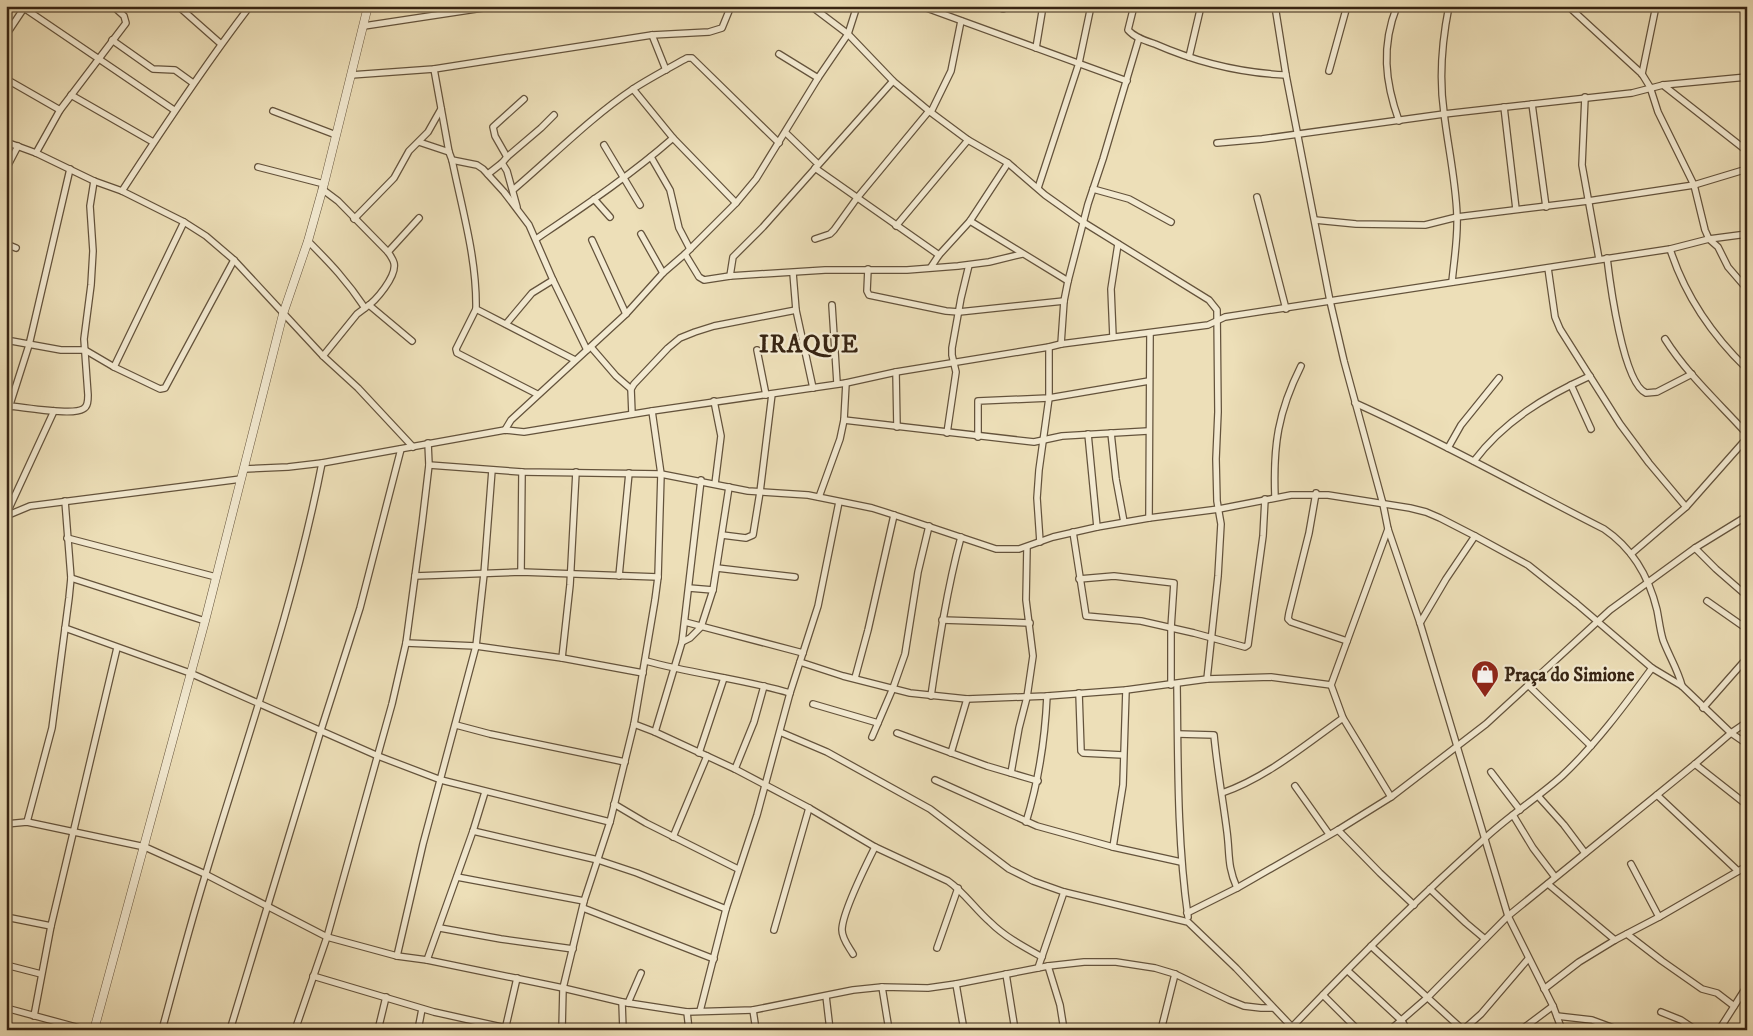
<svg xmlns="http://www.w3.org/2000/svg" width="1753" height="1036" font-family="'IM FELL DW Pica',serif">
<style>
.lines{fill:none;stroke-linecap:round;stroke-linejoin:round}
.minor-casing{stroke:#64533c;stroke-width:8}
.tertiary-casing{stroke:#64533c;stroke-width:9}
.minor{stroke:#f3ead1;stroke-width:5.5}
.tertiary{stroke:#f3ead1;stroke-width:8}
.labels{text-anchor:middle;stroke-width:4.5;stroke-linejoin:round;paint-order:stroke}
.poi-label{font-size:19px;font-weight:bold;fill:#372413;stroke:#f3ead1;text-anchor:start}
.district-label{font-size:24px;font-weight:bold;letter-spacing:1px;fill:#372413;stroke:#f3ead1}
</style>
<rect width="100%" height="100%" fill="#eddfb8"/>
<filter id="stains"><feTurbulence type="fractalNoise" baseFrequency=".004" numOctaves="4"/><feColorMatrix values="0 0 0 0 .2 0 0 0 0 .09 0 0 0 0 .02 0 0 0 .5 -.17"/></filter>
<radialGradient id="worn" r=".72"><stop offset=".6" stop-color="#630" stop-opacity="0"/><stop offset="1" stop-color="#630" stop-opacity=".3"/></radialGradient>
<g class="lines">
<g class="minor-casing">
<g id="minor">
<path d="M21,6L174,110"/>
<path d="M178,6L221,44"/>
<path d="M811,6L848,34L893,81L929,111L968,140L1008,163L1045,195L1083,222L1209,300L1217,310L1218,412L1216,459L1217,501L1221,524L1218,576L1207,679"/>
<path d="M921,6L1127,81"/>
<path d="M1134,6L1128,30C1135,38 1146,41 1155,44C1196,62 1242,73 1286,75"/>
<path d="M1275,6L1286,75L1330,301L1344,361L1383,504L1388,529L1420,623L1508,916L1553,1006L1562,1030"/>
<path d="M1397,6C1381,46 1385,82 1399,121"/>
<path d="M1449,6C1442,41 1439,78 1444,113C1448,147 1456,182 1457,216C1458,238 1454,260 1452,282"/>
<path d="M1568,6L1642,74L1650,87L1658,112L1694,185L1705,230L1709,239L1718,247L1728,267L1747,289"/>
<path d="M1003,9V6"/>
<path d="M364,26L496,6"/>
<path d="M6,35L24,8"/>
<path d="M652,35L666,70"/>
<path d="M112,40L153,69L175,70L193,83"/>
<path d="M1036,48L1043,6"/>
<path d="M779,54L818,78"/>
<path d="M1189,57L1201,6"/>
<path d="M434,69L449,152L452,160C462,209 477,259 476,309L575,360"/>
<path d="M1329,71L1347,6"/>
<path d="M1642,74L1656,6"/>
<path d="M351,75L434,69L652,35L709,32L722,28L731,6"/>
<path d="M6,79L60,110"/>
<path d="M1663,85L1747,151"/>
<path d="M633,89L673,138L736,203"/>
<path d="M71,95L153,142"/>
<path d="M1585,97L1582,165L1599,259"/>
<path d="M1532,104L1546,207"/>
<path d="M1504,107L1516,209"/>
<path d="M273,111L336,135"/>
<path d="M931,112L951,71L961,21"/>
<path d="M786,133L818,164"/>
<path d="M6,142L36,153L94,181L122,191L184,222L206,236L234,260L323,356L358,388L413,447"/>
<path d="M419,142L449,152"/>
<path d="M1217,143L1262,139L1444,114L1632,93L1663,85L1747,77"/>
<path d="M604,145L640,205"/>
<path d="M36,153L60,110L126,23L124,16L113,6"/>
<path d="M507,157L495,136L493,127L524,99"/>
<path d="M651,157L670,190L679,228L690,249"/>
<path d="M452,160L477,165L483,169L504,192L529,225L553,280L587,350"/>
<path d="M502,163L507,171L517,207"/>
<path d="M258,167L324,184"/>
<path d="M815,168L939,255"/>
<path d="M6,169L18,146"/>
<path d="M488,174L502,163L507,157L541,128L554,115"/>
<path d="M1038,188L1079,63L1091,6"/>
<path d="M322,189L338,201L388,252C390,255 393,259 394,263C397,276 376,301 365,308"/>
<path d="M1093,189L1129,199L1171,222"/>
<path d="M513,190C553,156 590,118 633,89C650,78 669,68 687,58H692L779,143"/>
<path d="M122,191C163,128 204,66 250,6"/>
<path d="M1257,197L1286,309"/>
<path d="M594,199L610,217"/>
<path d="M354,219L394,178L409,151L428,132L441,109"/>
<path d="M1315,220L1356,224L1425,225L1457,217L1588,201L1694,185L1747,169"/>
<path d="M970,221L1068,281"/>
<path d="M896,226L968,140"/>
<path d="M641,234L663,273"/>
<path d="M536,239C583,207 631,175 673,138"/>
<path d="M815,239L830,234L834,230L857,198L929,111"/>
<path d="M592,240L626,314"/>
<path d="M308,241C331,264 347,281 365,308L357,314L323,356"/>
<path d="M6,244L16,248"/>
<path d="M1670,249C1685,296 1712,335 1747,369"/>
<path d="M388,252L419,218"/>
<path d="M685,254L699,277L704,280L730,276L825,270H907L958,266L989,262L1022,254"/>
<path d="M1607,258C1610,283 1623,383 1646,393L1657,392L1692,374"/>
<path d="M931,267L939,255L970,221L1008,163"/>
<path d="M1548,268L1555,317L1560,329L1620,424L1649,463L1686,507"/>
<path d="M868,269L867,291L869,295L946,311L959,312L1064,301"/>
<path d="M793,273L796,310L813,388"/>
<path d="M730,276L733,257L763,227L893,81"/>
<path d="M369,305L412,341"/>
<path d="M832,305L837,383"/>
<path d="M476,309L456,349L457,353L537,394"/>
<path d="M506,324L532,293L553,280"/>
<path d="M1113,337L1111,289L1118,244"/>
<path d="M1665,339C1687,374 1719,403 1747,434"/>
<path d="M6,340L61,350H85L114,367L160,389L165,388L234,260"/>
<path d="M1061,344L1064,301L1068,281L1088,204L1103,159L1139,38"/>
<path d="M591,347L616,376L631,389"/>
<path d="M757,350L766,395"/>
<path d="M114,367L184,222"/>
<path d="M896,372L897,427"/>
<path d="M1571,385L1591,429"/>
<path d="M714,401L721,436L715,484"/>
<path d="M1355,403C1440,441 1521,487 1604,529C1632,548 1649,577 1657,610C1659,620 1660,630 1663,640C1669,656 1678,670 1682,686"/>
<path d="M6,404L9,406C23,407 73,416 83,409C88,407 88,400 88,395L84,339L91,285L93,251L90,206L94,181"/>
<path d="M632,414L631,389L634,384L668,348L680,338L695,332L714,326L796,310"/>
<path d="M6,417L29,345L70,169"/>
<path d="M844,420L1034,442L1062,436L1148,431"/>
<path d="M505,430L511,420L626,314L663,273L685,254L736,203L756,179L818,78L848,34L857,6"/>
<path d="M947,433L956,372L952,355V348L961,298L969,265"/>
<path d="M1111,433L1116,479L1124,522"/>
<path d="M1088,434L1097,527"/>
<path d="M978,437V401L1049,398L1149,381"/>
<path d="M1448,448L1461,425L1499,378"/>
<path d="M1474,461C1504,421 1546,396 1590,376"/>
<path d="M429,465L522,472L661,474L748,491L808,495L872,508L894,515L996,549H1019L1053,537L1097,527L1149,518L1219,509L1291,495H1328L1410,508L1426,512L1440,518L1475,536L1528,565L1577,604L1652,668L1682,686L1731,733L1747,744"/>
<path d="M244,469L288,467L322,463L505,430L524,432L652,411L846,383L896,372L1049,347L1061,344L1208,325L1225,317L1670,249L1709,239L1747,234"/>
<path d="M1316,493L1309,533L1289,613L1288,619L1291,622L1347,641"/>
<path d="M819,497L840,439L844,420L846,383"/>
<path d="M1275,497C1273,445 1278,412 1301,366"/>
<path d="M6,515L54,411"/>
<path d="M6,516L30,506L241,479"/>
<path d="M1149,518L1150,333"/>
<path d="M1388,529L1331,685L1343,718L1391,797"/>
<path d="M1073,532L1086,616L1141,621L1194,633L1245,647L1248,645L1263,536L1265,499"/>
<path d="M722,535L746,538L753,535L760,492L772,394"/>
<path d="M67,538L216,577"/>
<path d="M1040,542L1037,498L1039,470L1049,398V347"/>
<path d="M1695,548L1716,569L1747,596"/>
<path d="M1631,554L1686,507L1747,438"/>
<path d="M717,568L795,577"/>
<path d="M521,572L522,472"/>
<path d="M415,576L521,572L658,577"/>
<path d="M619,576L629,473"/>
<path d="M71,578L205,621"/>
<path d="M1079,579L1114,576L1174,583L1171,628V685"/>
<path d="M689,588L713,590"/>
<path d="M1707,601L1747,629"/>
<path d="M942,620L1030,623"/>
<path d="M685,622L803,653"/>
<path d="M1420,623L1446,579L1475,536"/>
<path d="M65,628L190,673L378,756L441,780L610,822"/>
<path d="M682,642L690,638L701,627L713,590L729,487"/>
<path d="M406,643L476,646L562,658L643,673"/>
<path d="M562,658L570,585L576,472"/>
<path d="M646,661C693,674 743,679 790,693"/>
<path d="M800,662L843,676L910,693L967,699L1047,696L1126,690L1207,679L1271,677L1331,685"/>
<path d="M855,678L868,630L894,515"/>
<path d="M1177,684C1178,762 1177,840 1188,917"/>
<path d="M1528,685L1591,746"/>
<path d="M1079,693L1081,751L1083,753L1123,755"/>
<path d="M931,696C939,642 947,589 961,537"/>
<path d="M813,704L878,723"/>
<path d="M1703,708L1747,658"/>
<path d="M634,724L655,732L735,769L809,808L875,847L948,881C964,892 975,909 990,922C1005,937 1024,947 1042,957"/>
<path d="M456,725L490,734L625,762"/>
<path d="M655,732L682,642L701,480"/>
<path d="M780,732L827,752L930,809L1009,869L1033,881L1064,892L1188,922L1236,968L1292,1027L1293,1030"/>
<path d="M897,733L987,766L1038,781"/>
<path d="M1178,734L1214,735C1217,768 1223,800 1227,832C1230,855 1227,865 1237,888"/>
<path d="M872,737L893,688L905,654L918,572L929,526"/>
<path d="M699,753L724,678"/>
<path d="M951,753L967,699"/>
<path d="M1695,764L1747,805"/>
<path d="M735,769L754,722L764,686"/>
<path d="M1491,772L1520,810"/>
<path d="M1011,773L1019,728L1027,697L1033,656L1026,600L1027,547"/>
<path d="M935,780L1037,826L1113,847L1181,862"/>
<path d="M1295,786L1329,834"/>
<path d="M1222,793C1266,778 1305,745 1343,718"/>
<path d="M1657,795L1738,871"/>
<path d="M1538,796L1564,825L1585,853"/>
<path d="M614,804L646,823L738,869"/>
<path d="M1513,815L1533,848L1555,877"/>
<path d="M27,822L52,728L69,598L71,578L65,501"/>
<path d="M1026,822C1039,780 1045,740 1047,696"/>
<path d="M6,824L27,822L145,847L205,874L327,937L397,956L427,960L563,988L622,1002L687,1012L753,1010L853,990L882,987L928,988L956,984L1048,966L1084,962H1116L1155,968L1175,974L1229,1000L1244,1006L1261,1008H1273"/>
<path d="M1338,830L1380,873L1414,905"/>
<path d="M473,831L598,860L637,873L726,909"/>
<path d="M673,837L707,756"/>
<path d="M1113,847L1123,785L1126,690"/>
<path d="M1631,864L1659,917"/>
<path d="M457,877L584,901"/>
<path d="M1548,884L1615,940"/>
<path d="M1430,889L1466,923L1485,939"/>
<path d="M583,908L714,959"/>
<path d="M1187,913L1237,888L1338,830L1391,797L1486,724L1610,610L1695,548L1747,516"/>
<path d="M6,917L51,926"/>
<path d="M440,928L501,939L573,949"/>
<path d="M774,930L809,808"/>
<path d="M1627,934L1662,961L1702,989L1717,993L1734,1006"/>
<path d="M1371,946L1463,1030"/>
<path d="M937,948L958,888"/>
<path d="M853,954C849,947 842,939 842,930C842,913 867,863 875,847"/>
<path d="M397,956L423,844L476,646L484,574L492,470"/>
<path d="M427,960L473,831L485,792"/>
<path d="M6,965L41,974"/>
<path d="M1048,966L1060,1005L1064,1030"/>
<path d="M1038,968L1064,892"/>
<path d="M1348,971L1402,1021L1407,1030"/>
<path d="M1006,974L1015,1030"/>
<path d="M313,976L434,1012L506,1028"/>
<path d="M956,984L964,1030"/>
<path d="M882,987L889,1030"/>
<path d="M1544,989L1579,962L1615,940L1659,917L1747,866"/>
<path d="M1323,995L1358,1030"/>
<path d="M826,996L830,1030"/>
<path d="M622,1002L623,1030"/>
<path d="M628,1003L641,973"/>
<path d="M6,1008L87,1030"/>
<path d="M753,1010L756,1030"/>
<path d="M700,1011L726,909L757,815L790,693L818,606L839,502"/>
<path d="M687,1012L689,1030"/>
<path d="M1661,1012L1681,1020L1696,1030"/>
<path d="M34,1016L51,926L117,648"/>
<path d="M1557,1016L1592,1020L1619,1030"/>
<path d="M1292,1027C1353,963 1416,900 1482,841C1507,817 1536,799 1562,776C1596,744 1624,706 1652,668"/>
<path d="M162,1030C176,978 190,925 206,873C247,737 295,602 322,463"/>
<path d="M230,1030L321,730L360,608L401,449"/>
<path d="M295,1030L327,937L392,704L406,643L422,524L429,465L428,443"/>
<path d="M378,1030L386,997"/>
<path d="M418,1030L422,1009"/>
<path d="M505,1030L517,978"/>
<path d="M562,1030L563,988L584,901L610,822L634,724L655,600L658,577L661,474L652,411"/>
<path d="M1161,1030L1175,974"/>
<path d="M1390,1030L1428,997L1508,916L1695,764L1731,733L1747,722"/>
<path d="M1463,1030L1481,1014L1528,959"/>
<path d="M1521,1030L1553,1006"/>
<path d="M1719,1030L1747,986"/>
</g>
</g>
<g class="tertiary-casing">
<path id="tertiary" d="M94,1030L205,621L283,314L308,241L324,184L368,6"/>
</g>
<use href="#minor" class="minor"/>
<use href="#tertiary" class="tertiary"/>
</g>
<defs>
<g id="shop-pin" transform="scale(1.4375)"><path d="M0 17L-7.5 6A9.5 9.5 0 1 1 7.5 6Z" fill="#8f2418" stroke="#f3ead1"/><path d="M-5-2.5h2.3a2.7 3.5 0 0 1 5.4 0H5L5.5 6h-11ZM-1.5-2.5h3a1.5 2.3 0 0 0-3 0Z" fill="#fff"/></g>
</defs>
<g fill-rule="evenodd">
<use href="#shop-pin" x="1485" y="674"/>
</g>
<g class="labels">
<g class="poi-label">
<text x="1504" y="681">Praça do Simione</text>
</g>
<g class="district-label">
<text x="809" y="352">IRAQUE</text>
</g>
</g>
<rect width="1753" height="1036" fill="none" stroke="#eddfb8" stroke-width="25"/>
<rect x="8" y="8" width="1738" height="1021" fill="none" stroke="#372413" stroke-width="2.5"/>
<rect x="12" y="12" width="1728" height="1011" fill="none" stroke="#372413"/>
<rect width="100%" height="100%" filter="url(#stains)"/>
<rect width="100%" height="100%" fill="url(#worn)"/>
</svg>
